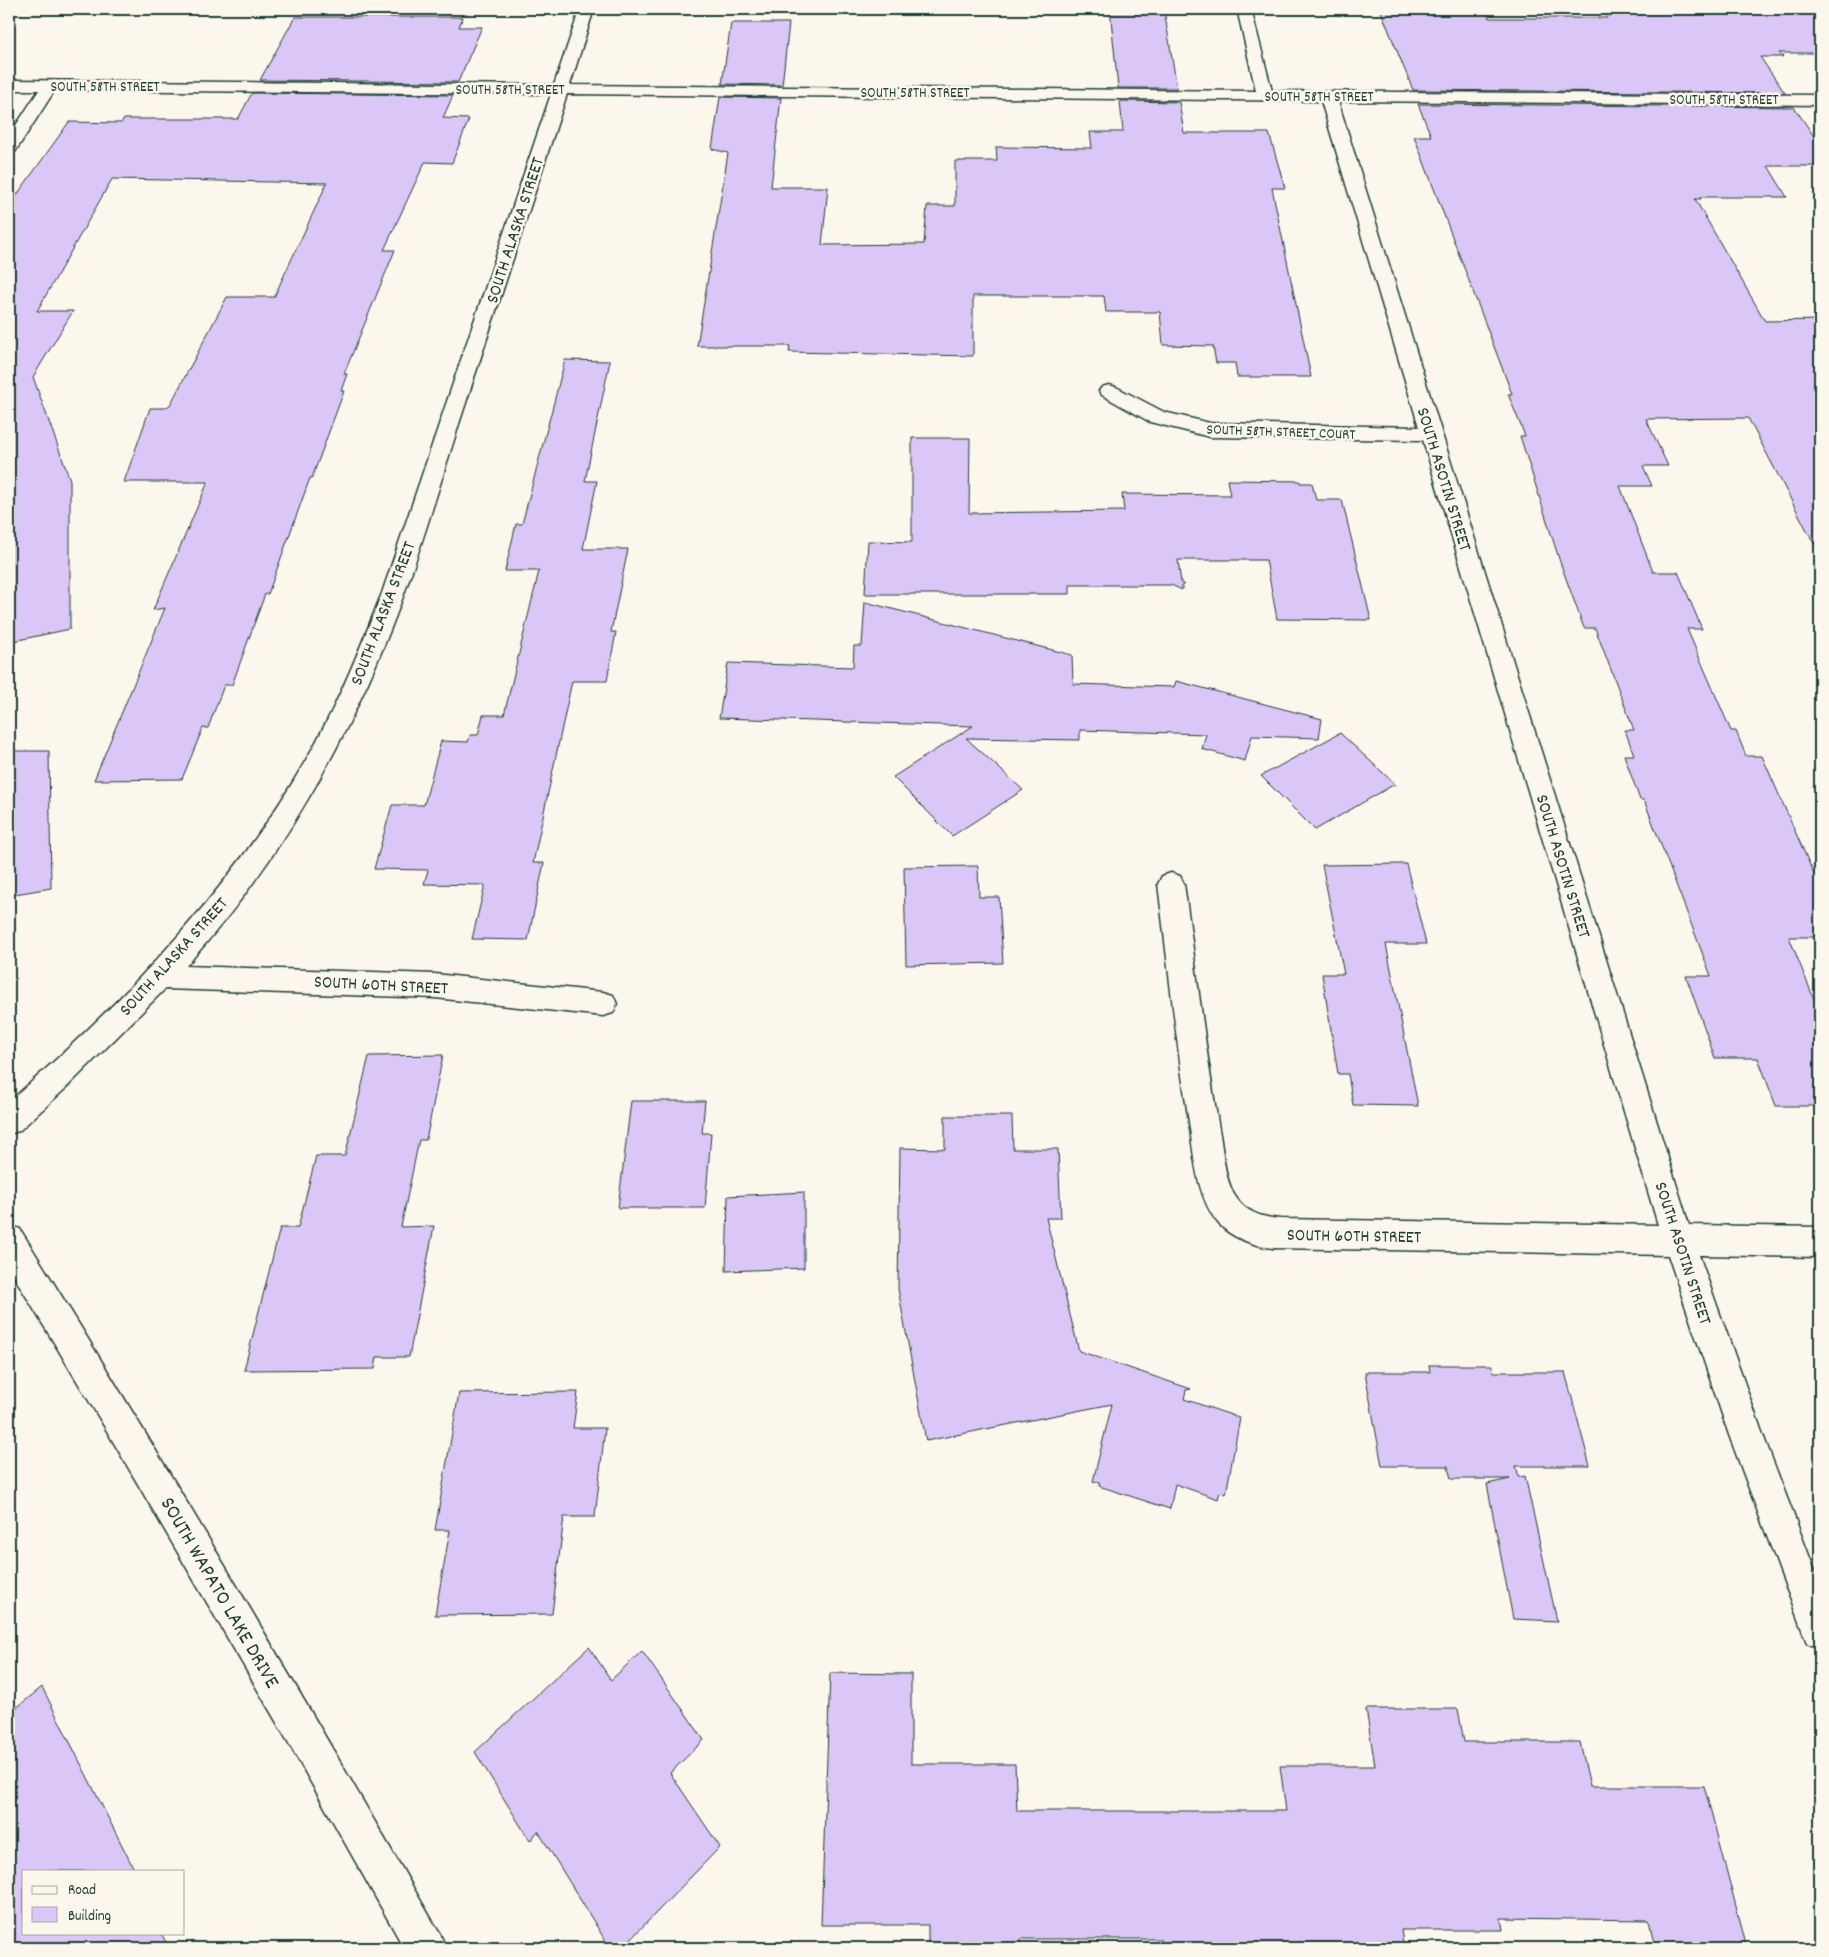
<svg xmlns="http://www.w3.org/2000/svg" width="1829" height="1957" font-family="Dekko,sans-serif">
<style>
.building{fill:#dac7f8;stroke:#1f3d34}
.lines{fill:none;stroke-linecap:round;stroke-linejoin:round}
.minor-casing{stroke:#1f3d34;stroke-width:3}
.minor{fill:#fbf7ec;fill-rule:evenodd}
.labels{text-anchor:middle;stroke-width:5;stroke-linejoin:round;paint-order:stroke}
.far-street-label{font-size:15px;fill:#1f3d34;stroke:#fbf7ec}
.street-label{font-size:18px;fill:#1f3d34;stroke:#fbf7ec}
.near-street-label{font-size:21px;fill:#1f3d34;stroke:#fbf7ec}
</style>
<rect width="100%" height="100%" fill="#fbf7ec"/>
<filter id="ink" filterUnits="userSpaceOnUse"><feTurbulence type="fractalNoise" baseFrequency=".02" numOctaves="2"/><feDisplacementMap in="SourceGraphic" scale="10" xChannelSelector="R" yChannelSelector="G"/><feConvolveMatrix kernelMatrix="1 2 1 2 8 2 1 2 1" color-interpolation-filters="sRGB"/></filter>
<g filter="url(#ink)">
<g class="building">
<path d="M1110,9L1164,10L1177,88H1118Z"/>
<path d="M1380,9L1486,10L1489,18H1607L1602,9H1820V53H1779L1783,57H1760L1785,93L1413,90Z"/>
<path d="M295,17H463L459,27H482L458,82L260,80Z"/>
<path d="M731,23H789L782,85L722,84Z"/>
<path d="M252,93L453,95L443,118L469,119L452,163L425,162L384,250H395L344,374H347L341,391H344L312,478H310L268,594H265L232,685H224L208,728H203L182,779L94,780L165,608L153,610L208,482H124L150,408H165L170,405L227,297H274L327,183L112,179L37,311H73L33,377L70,480V629L9,642V206L69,122L121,123L124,119H238Z"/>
<path d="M720,97L781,98L771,187H828L822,245L924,244L927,206H955V161H997L996,147L1092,148L1090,132H1123L1120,101L1179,102L1184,133H1269L1285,188H1272L1311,377H1237L1235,363H1216L1213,346L1163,345L1160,312H1106L1104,296H973V356L789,352L790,346H697L728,153L712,149Z"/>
<path d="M1418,104L1794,107L1820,145V166H1768L1787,197H1700L1701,199H1695L1765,321L1820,320V555L1748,418L1646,419L1668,466H1643L1652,486H1620L1653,572H1678L1702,629H1687L1731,731H1736L1746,756H1762L1820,888V937H1789L1820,1014V1106H1776L1758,1058H1715L1686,976H1711L1644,800H1640L1624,755H1634L1625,730H1634L1595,628H1584L1560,562L1520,436H1525L1508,394H1512L1414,136H1431Z"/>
<path d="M565,360L610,361L585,481H597L583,549H628L611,632H616L607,681H572L533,863H544L528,940L472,939L485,885L424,884L428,870L374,869L392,805H424L441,741L468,742L470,735H478L483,715H504L539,571H505L516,524H522Z"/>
<path d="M912,438H970L969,513L1124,511L1122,494L1230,495L1227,480L1300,481V483H1312L1316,500H1342L1371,620L1277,619L1266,560H1178L1181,583L1184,585H1182V590L1171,585H1070V594H865L868,541L912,542Z"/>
<path d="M865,602L1072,655L1073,684L1174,687L1176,681L1322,719L1319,738L1252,736L1245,761L1202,749L1206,734L1080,730V740L966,738L1023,790L952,836L893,777L973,726L719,718L728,663L853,667L854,646H862Z"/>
<path d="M1340,733L1395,784L1315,830L1261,776Z"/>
<path d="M9,751H49L51,888L9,895Z"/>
<path d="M1406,864L1426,944H1386L1418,1106L1353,1105L1348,1074H1338L1322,974H1344L1322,865Z"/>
<path d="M978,866L979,897H999L1003,963L906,965L904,867Z"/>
<path d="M443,1055L426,1140H419L401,1227L434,1226L409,1357H377L375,1369L244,1370L280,1228H298L316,1156H345L369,1056Z"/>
<path d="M631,1101H705L702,1133H711L705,1208H618Z"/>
<path d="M945,1116H1012L1013,1149H1058L1061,1218H1046L1079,1351L1191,1389L1186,1390L1184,1399L1240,1418L1226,1494L1220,1492L1218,1499L1175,1484L1170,1509L1099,1486L1100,1483L1093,1481L1112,1404L926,1441L898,1289L900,1148L945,1149Z"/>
<path d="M804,1192V1268L726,1271L728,1196Z"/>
<path d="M1429,1365H1492L1493,1372H1565L1590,1466H1516L1519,1477L1525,1476L1557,1621L1513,1619L1487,1484L1510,1479H1451L1448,1466H1382L1365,1372H1430Z"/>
<path d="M578,1392L573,1428H605L595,1517H564L552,1614L435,1615L450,1530H435L459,1393Z"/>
<path d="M589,1647L611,1680L642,1651L704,1740L670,1773L720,1847L622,1948H610L538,1831L530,1841L475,1752Z"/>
<path d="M830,1673L911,1674V1764H1015L1017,1811H1286L1280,1766H1375L1366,1709H1458L1464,1742H1580L1590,1786H1704L1747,1948H1655L1649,1920L1501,1918L1503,1930H1401L1404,1948H1161L1160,1939H1021V1948H928V1925H821Z"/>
<path d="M42,1687L135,1871H24V1933H161L169,1948H9V1714Z"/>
</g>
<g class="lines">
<g class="minor-casing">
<g id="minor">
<path d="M580,9H594L570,85L1256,91L1237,9H1251L1272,91L1820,95V105L1338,101L1689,1225L1820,1227V1257L1699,1255L1763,1435L1820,1584V1648L1807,1643L1802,1630L1729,1435L1668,1255L1272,1248C1253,1245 1231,1238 1218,1223C1196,1196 1194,1154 1189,1122C1176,1043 1168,963 1158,884L1162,876L1171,873L1180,876L1184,884C1196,966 1205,1048 1219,1129C1223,1149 1224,1178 1235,1196C1245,1212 1261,1217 1280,1219L1658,1225L1423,440L1210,437L1150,422L1102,395L1099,391L1102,387L1109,385L1116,387L1164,412L1210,423L1419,427L1321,101L567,94C531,204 495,314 459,424C441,481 424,538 404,594C354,731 284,857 186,966L435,974L603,992L613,995L617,1004L613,1013L603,1016L435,998L165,989L65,1089L19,1131L9,1134V1102C128,997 240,882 316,742C342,694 362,643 382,593L551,94L55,90L15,152L9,153V136L39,90H9V80L554,85Z"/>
<path d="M9,1225L20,1229C165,1461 303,1697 440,1934L446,1948H404L291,1747L104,1426L9,1268Z"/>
</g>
</g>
<use href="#minor" class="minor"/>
</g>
</g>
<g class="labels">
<g class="far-street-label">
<text x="105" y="91">SOUTH 58TH STREET</text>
<text x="510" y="94">SOUTH 58TH STREET</text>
<text x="915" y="97">SOUTH 58TH STREET</text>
<text x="1319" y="101">SOUTH 58TH STREET</text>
<text x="1724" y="104">SOUTH 58TH STREET</text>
<text transform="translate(1281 431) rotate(2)" y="5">SOUTH 58TH STREET COURT</text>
</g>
<g class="street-label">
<text transform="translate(514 230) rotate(-72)" y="6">SOUTH ALASKA STREET</text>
<text transform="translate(1445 479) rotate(73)" y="6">SOUTH ASOTIN STREET</text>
<text transform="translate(382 613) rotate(-69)" y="6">SOUTH ALASKA STREET</text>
<text transform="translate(1564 866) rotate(73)" y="6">SOUTH ASOTIN STREET</text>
<text transform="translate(173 956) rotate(-48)" y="6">SOUTH ALASKA STREET</text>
<text transform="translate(381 984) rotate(3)" y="6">SOUTH 60TH STREET</text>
<text transform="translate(1354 1235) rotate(1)" y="6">SOUTH 60TH STREET</text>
<text transform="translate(1684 1253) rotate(72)" y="6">SOUTH ASOTIN STREET</text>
</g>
<g class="near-street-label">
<text transform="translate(221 1592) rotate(60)" y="7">SOUTH WAPATO LAKE DRIVE</text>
</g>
</g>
<rect width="1829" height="1957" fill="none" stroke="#fbf7ec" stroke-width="30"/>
<rect x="15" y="15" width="1799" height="1927" fill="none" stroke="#1f3d34" stroke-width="2" filter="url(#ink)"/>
<rect x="22" y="1870" width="162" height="65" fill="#fbf7ec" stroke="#a3ada2"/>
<rect x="32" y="1886" width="25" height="8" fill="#fbf7ec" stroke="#a3ada2"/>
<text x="68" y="1894" font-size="15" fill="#1f3d34">Road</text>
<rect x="32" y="1907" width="25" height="15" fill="#dac7f8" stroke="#a3ada2"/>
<text x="68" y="1920" font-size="15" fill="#1f3d34">Building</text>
</svg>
